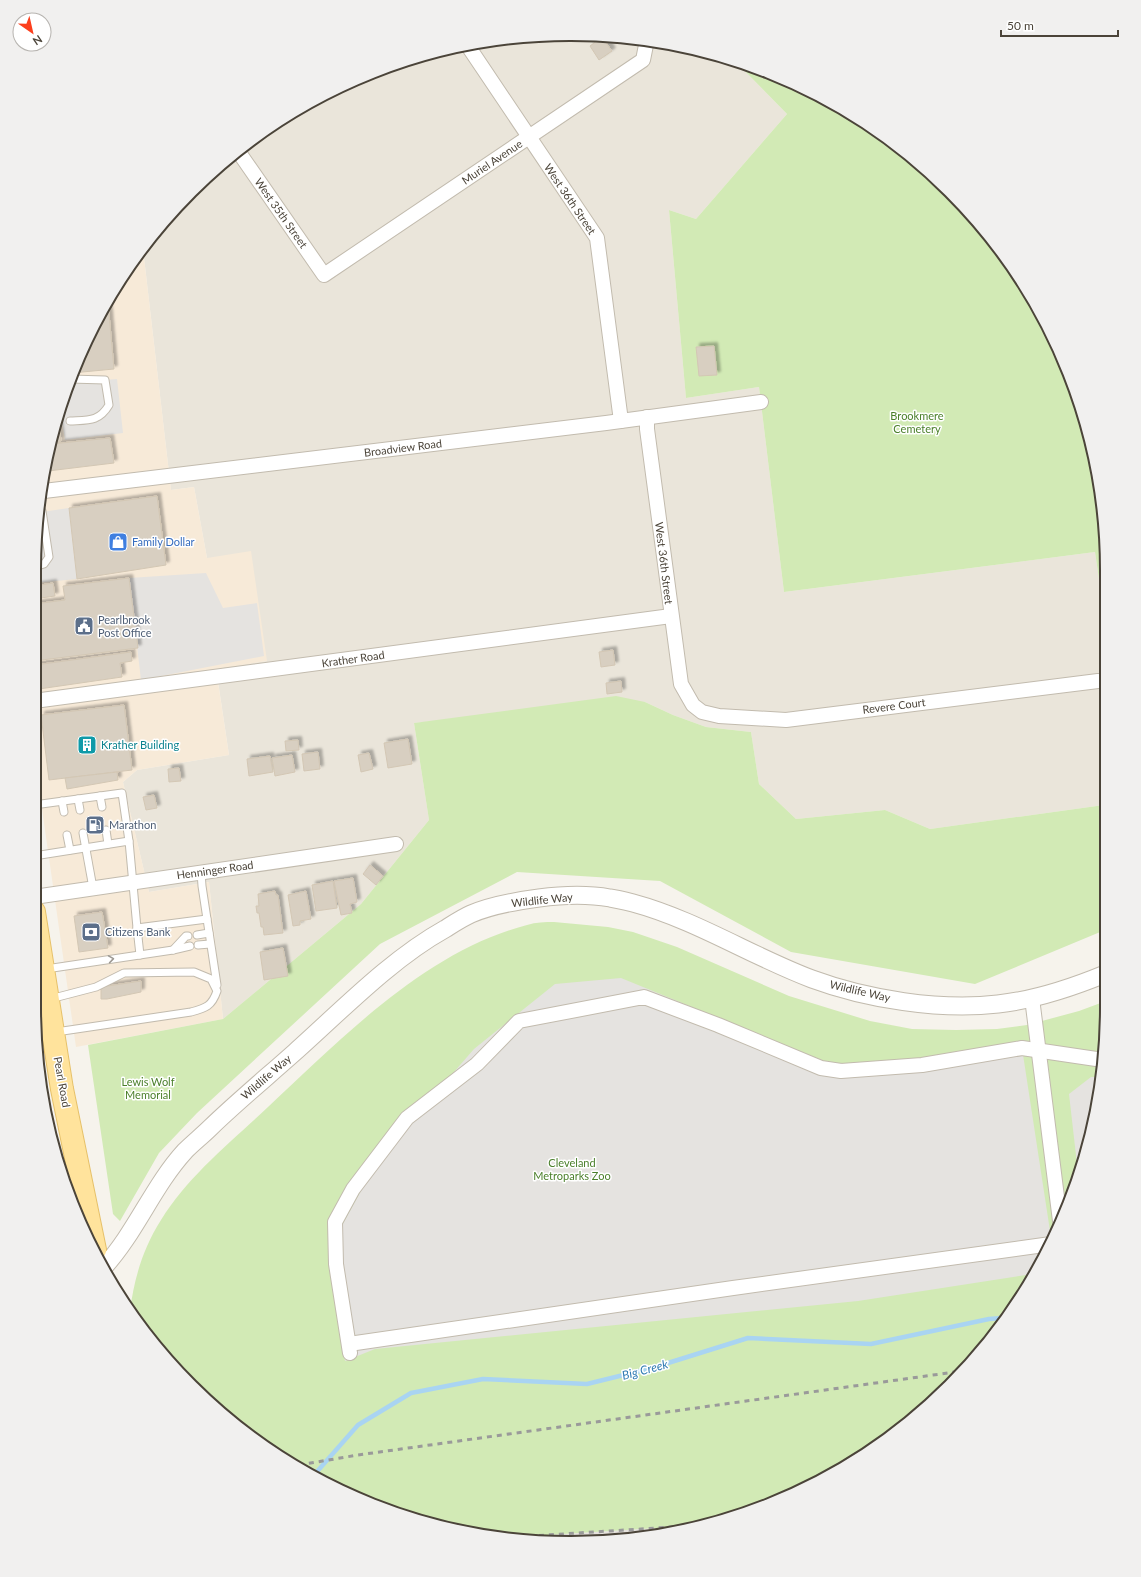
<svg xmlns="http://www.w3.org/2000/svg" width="1141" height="1577" font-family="Lato,sans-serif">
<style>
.residential{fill:#eae5da}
.commercial{fill:#f7ead8}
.industrial{fill:#e6e2dd}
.green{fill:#d2eab5}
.parking{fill:#e5e3e0}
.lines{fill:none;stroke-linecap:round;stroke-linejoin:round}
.stream{stroke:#a9d4f2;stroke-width:4.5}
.building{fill:#d8cfc1;stroke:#d3c7b4;filter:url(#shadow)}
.service-casing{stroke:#c2bbae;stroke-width:9}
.minor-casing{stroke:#c2bbae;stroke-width:16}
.tertiary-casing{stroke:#c2bbae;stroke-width:19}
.primary-casing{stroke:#e6c16a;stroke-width:24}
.service{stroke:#fff;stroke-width:7}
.minor{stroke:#fff;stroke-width:14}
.tertiary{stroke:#fff;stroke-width:17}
.primary{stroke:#ffe39c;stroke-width:22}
.rail{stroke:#9a9a9a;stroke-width:3;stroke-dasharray:5 5;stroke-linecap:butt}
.oneway{stroke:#9c9892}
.labels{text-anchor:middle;stroke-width:3;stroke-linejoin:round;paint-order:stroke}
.street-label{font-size:11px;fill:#4b4439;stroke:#fff}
.park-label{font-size:11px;fill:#4a7f2a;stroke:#fff}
.shop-label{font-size:11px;fill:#366cbe;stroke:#fff;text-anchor:start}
.service-label{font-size:11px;fill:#4e5e75;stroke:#fff;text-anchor:start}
.culture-label{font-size:11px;fill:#0d838f;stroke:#fff;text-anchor:start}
.water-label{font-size:12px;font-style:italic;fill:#2e7ab2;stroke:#fff}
.rim{fill:none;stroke:#4b4439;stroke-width:2}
</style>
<defs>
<filter id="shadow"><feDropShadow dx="3.5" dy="-3.5" stdDeviation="1" flood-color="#0004"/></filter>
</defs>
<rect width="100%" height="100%" fill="#f6f3ec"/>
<path class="residential" d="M535,35L640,39L735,61L787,114L696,219L669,210L686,398L759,387L784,592L1095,552L1103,606L1104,805L930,829L885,810L796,819L759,784L751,732L706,727L673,715L645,702L414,723L429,820L361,904L223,1019L209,882L149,892L123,782L137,770L229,755L216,668L267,661L207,558L194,487L171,490L143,249L167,217L244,145L333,89L431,52Z"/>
<path class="commercial" d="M143,249L171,490L194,487L207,558L251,551L267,661L216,669L229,755L137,770L123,782L149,892L209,882L223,1019L76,1047L34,753V570L52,432L75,365L124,273Z"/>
<path class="industrial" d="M688,1526L640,1538H499Z"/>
<g class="green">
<path d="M735,61L743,62L839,106L924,167L996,244L1066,365L1102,500L1103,606L1095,552L784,592L759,387L686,398L669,210L696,219L787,114Z"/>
<path d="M616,696L645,702L673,715L706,727L751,732L759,784L796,819L885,810L930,829L1104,805L1105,930L975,984L791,952L660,881L517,872L380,944L197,1113L159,1153L120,1221L113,1214L88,1045L223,1019L361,904L429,820L414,723Z"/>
<path d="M554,922L608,927L633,932L677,947L789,996L870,1021L912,1029L956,1030L997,1029L1027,1025L1079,1011L1106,1001V1042L1089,1146L1052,1244L974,1360L897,1432L776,1502L688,1526L499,1538L398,1515L333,1488L217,1410L130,1311C134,1279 143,1248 161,1220C188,1176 231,1142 268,1107C343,1037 426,951 527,925C536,922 545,922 554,922Z"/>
</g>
<g class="parking">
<path d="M117,379L123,433L65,440L60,410L69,383Z"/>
<path d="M69,508L77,579L34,583V570L42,512Z"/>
<path d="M206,573L223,608L257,603L264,656L141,680L129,578Z"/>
<path d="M621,978L846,1070L1022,1048L1052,1244L1032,1274L858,1301L375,1349L345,1361L328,1251L379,1158L474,1049L555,984Z"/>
<path d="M1091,1077H1100L1089,1146L1078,1173L1069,1094Z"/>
</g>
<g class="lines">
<path class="stream" d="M314,1475L358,1425L411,1393L483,1379L587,1384L652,1368L748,1338L871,1344L989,1319L1002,1318"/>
</g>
<g class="building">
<path d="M602,37L612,51L599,60L590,46Z"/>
<path d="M108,303L114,369L72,373L75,365Z"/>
<path d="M714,346L717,375L699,376L696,347Z"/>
<path d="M58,416L61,441L51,442L52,432Z"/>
<path d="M110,438L114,463L48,471L51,444Z"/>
<path d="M157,496L166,565L77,579L69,508Z"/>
<path d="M129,578L138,648L34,661V604L65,600L63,586Z"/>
<path d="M53,583L55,596L34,599V586Z"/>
<path d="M613,650L615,665L601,667L599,652Z"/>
<path d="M131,652L132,661L120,663L122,677L39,689L35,665Z"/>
<path d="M621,681L622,692L607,694L606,683Z"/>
<path d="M124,705L132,770L49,780L41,715Z"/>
<path d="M408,739L412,764L388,768L384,743Z"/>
<path d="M298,740L299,750L286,751L285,741Z"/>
<path d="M318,752L320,769L304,771L302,754Z"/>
<path d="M369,753L373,769L361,772L358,755Z"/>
<path d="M292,755L295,772L275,776L272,758Z"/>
<path d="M270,756L273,772L249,776L247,759Z"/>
<path d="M179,768L181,781L169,782L168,769Z"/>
<path d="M117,772L118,780L67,789L65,778Z"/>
<path d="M154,795L157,808L146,810L143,797Z"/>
<path d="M370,865L383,876L376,885L363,874Z"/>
<path d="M353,878L357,902L350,904L352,913L341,915L334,881Z"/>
<path d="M333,881L337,908L316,911L312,885Z"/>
<path d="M275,891L276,895H278L283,933L264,935L263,927H261L259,913H257L256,906H259L258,894Z"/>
<path d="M306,891L311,919L300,921V925L293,926L288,895Z"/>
<path d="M102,912L108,948L79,952L74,916Z"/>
<path d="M283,948L288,976L264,980L260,952Z"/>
<path d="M141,981V992L107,999H101V987Z"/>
</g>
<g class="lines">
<g class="service-casing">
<g id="service">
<path d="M70,421C88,420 99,422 109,405L105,380L70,379"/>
<path d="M34,567L44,564L49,557L42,511"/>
<path d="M100,796L102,807"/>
<path d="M78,799L80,810"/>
<path d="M62,801L64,812"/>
<path d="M34,805L122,793L129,841"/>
<path d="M106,830L108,844"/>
<path d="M83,833L93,888"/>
<path d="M67,835L70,850"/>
<path d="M34,856L129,841L137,928L207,919"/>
<path d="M201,872L202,886L217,985"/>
<path d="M137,928L140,955"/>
<path d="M197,935L209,933"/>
<path d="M198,945L210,944"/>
<path d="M173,950L186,936H188"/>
<path d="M46,969L173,950L190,946"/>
<path d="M50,999L96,987L124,973L194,972L211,979L217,991C212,1006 206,1008 191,1012L56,1032"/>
</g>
</g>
<g class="minor-casing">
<g id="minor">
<path d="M468,46L597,238L621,421"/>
<path d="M238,151L324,275L643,60L647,40"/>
<path d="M647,417V429L681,684L693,705L702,712L719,716L786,720L1098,681"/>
<path d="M44,491L606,423L761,402"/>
<path d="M34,701L671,616"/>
<path d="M34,897L396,844"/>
<path d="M1032,998L1060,1221"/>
<path d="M349,1344L733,1288L1051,1244"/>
<path d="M350,1353L336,1264L335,1222L353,1189L407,1118L477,1064L519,1021L644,997L718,1025L821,1068L841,1071L922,1065L1022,1048L1103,1060"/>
</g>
</g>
<g class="tertiary-casing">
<path id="tertiary" d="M104,1267C136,1232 153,1186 185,1151C193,1143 203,1135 211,1127C238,1101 267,1077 295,1052C341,1011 391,959 445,929C453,924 462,918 471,914C492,905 516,901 539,898C562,895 587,894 610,898C617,899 625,901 633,903C696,920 751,956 812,979C866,999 940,1011 998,1004C1034,1000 1071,988 1105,974"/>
</g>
<g class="primary-casing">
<path id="primary" d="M34,912L62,1089L95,1250"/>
</g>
<use href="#service" class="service"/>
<use href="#minor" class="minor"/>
<use href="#tertiary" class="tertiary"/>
<use href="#primary" class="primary"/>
<g class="rail">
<path d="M299,1465L358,1455L962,1371"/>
<path d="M499,1538L688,1526"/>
</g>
</g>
<defs><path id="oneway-chevron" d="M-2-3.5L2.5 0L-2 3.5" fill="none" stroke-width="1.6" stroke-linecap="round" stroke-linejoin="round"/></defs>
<use class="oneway" href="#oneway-chevron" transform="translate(111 959) rotate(-9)"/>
<defs>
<g id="shop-square" transform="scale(1)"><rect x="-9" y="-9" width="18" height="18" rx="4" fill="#3f7fe0" stroke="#fff"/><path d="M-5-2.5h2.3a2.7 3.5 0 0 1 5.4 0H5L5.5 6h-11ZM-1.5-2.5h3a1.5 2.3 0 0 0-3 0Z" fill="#fff"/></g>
<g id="civic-square" transform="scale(1)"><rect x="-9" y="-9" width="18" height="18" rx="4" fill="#5c6f8a" stroke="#fff"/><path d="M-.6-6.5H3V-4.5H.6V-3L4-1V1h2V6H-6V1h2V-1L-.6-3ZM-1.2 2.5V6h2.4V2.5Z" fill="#fff"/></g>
<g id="building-square" transform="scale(1)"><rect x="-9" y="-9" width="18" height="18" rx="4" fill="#0f9aa8" stroke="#fff"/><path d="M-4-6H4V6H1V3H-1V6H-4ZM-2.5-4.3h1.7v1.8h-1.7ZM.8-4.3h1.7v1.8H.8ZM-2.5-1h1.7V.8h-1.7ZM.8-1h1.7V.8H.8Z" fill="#fff"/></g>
<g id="fuel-square" transform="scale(1)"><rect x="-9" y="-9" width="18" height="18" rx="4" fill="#5c6f8a" stroke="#fff"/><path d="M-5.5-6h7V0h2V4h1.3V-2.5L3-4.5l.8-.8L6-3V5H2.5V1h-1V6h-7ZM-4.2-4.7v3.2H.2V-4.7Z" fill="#fff"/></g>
<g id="bank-square" transform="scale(1)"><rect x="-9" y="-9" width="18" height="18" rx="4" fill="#5c6f8a" stroke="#fff"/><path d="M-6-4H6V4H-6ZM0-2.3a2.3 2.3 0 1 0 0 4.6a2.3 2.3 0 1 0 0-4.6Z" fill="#fff"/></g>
</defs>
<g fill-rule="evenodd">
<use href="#shop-square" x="118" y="542"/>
<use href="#civic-square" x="84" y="626"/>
<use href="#building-square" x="87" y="745"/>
<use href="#fuel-square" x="95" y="825"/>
<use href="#bank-square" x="91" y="932"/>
</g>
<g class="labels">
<g class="street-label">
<text transform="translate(492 162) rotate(-34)" y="4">Muriel Avenue</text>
<text transform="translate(570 199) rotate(56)" y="4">West 36th Street</text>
<text transform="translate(281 213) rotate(55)" y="4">West 35th Street</text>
<text transform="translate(403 448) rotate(-7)" y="4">Broadview Road</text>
<text transform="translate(664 563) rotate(83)" y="4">West 36th Street</text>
<text transform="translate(353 659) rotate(-8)" y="4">Krather Road</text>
<text transform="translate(894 706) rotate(-7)" y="4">Revere Court</text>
<text transform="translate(215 870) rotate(-8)" y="4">Henninger Road</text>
<text transform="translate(542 900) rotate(-6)" y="4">Wildlife Way</text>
<text transform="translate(860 991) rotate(13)" y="4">Wildlife Way</text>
<text transform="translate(266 1077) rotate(-41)" y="4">Wildlife Way</text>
<text transform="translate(62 1082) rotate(80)" y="4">Pearl Road</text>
</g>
<g class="park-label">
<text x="917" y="420">Brookmere<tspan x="917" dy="13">Cemetery</tspan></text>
<text x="148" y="1086">Lewis Wolf<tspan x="148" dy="13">Memorial</tspan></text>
<text x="572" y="1167">Cleveland<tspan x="572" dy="13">Metroparks Zoo</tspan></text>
</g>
<g class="shop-label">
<text x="132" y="546">Family Dollar</text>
</g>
<g class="service-label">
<text x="98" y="624">Pearlbrook<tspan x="98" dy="13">Post Office</tspan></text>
<text x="109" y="829">Marathon</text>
<text x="105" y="936">Citizens Bank</text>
</g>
<g class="culture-label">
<text x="101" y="749">Krather Building</text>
</g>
<g class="water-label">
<text transform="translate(645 1370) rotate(-15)" y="4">Big Creek</text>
</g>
</g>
<path d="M0 0H1141V1577H0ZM570 41H571A529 529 0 0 1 1100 570V1007A529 529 0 0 1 571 1536H570A529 529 0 0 1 41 1007V570A529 529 0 0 1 570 41Z" fill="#f1f0ef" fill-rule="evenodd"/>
<path class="rim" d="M570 41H571A529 529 0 0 1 1100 570V1007A529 529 0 0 1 571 1536H570A529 529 0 0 1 41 1007V570A529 529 0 0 1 570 41Z"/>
<g transform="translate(32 32) rotate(146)"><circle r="19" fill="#ffffff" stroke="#b7b4b0"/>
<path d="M0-3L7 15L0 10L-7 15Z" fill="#fc3f1d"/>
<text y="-6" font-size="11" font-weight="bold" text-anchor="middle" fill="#4b4439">N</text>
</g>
<path d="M1001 30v6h117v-6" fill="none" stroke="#4b4439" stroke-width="2"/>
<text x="1007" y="30" font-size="12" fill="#4b4439" stroke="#ffffff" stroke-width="3" paint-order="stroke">50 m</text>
</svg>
